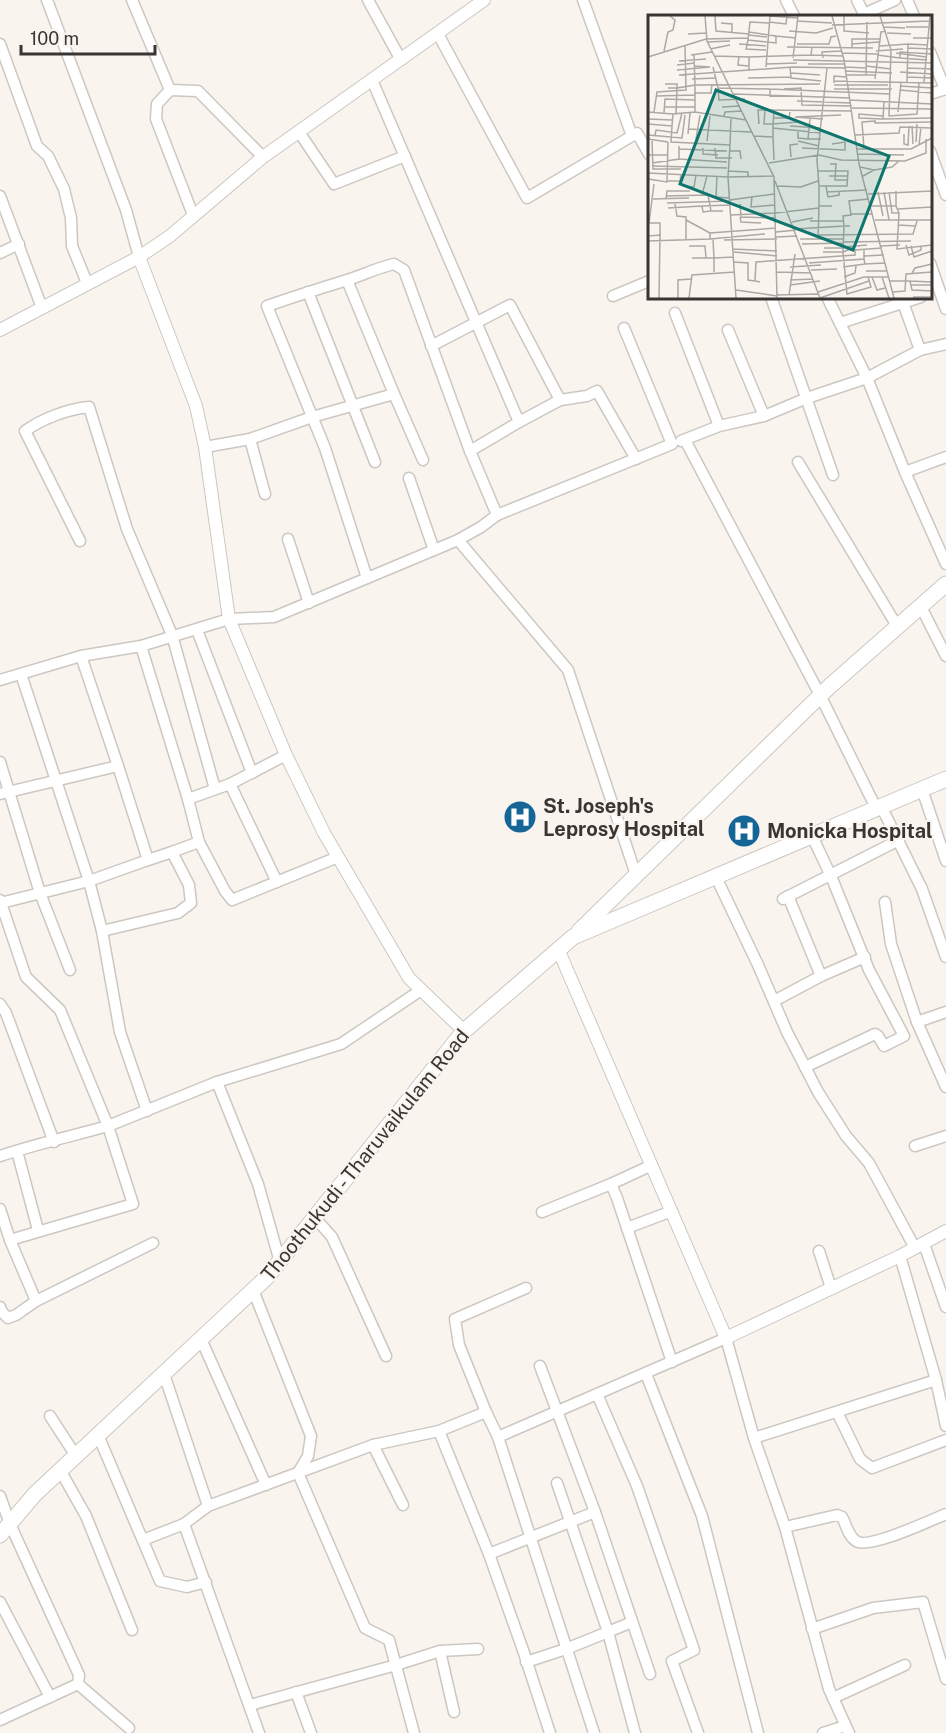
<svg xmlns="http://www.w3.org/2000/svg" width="946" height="1733" font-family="'Public Sans',sans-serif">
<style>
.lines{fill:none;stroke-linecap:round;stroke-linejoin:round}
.minor-casing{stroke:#cdc7c2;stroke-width:13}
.tertiary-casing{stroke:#cdc7c2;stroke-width:14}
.secondary-casing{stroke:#cdc7c2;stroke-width:17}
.minor{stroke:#fff;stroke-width:10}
.tertiary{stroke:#fff;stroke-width:12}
.secondary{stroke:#fff;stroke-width:15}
.labels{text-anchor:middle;stroke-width:4.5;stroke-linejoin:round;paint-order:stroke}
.poi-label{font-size:20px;font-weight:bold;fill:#383533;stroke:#faf4ef;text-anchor:start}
.street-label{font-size:20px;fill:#383533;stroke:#faf4ef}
.inset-road{fill:none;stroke:#aca8a4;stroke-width:1.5}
.view{fill:#0f766e;fill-opacity:0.15;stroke:#0f766e;stroke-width:3}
.inset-edge{fill:none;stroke:#383533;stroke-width:3}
</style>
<rect width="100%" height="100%" fill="#faf4ef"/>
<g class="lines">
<g class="minor-casing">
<g id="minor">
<path d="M47,0L126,210L139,257"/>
<path d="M132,0L170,90"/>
<path d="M368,0L401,60"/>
<path d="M583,0L632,136"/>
<path d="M786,0L794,16"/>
<path d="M857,0L865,16"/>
<path d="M907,0L914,16"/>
<path d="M864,14L895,0"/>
<path d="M438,34L527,198L637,133L649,154"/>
<path d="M0,44L37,146L48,156L64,189L71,218L72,246L87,283"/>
<path d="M930,52L945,89"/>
<path d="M930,94L946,89"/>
<path d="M299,132L334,184L405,156"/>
<path d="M930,151L946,195"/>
<path d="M0,196L42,308"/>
<path d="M193,215L156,119L157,104L170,90L198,91L263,157"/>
<path d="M0,253L19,244"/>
<path d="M930,263L946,309"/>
<path d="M308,292L375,462"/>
<path d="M613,296L649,281"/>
<path d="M771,297L833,475"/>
<path d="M827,297L867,378L905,472L946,564"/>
<path d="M901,297L920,350"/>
<path d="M675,313L719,426"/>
<path d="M840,323L921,297"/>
<path d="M728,330L764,416"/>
<path d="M431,346L510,305L560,400L519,422"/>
<path d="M394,394L423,460"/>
<path d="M560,400L587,396L597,391L636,459"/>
<path d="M685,440L820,695L876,808"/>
<path d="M681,441L719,426L764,416L807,398L867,378L920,350L946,344"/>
<path d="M205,447L250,439"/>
<path d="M798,462L897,626"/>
<path d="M905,472L946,457"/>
<path d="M409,478L434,550"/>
<path d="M265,494L250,439L312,417L394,394L347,280"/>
<path d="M497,515L672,444L624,328"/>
<path d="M288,539L309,603"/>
<path d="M458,540L568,670L636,875"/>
<path d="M80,541L25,431C42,419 67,409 89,407L127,529L172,635L215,789"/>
<path d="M367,578L325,448L267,306C293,297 318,289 344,281C361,276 376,268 394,264L404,270L470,451"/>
<path d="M921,607L946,656"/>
<path d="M197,630L252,773"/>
<path d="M141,646L188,799L199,842L172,852"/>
<path d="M21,674L89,881L102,931L120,1032L147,1111"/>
<path d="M0,680L81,656L141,646L229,619L274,617L458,540L481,527L497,515L470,451L519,422L372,80"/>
<path d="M0,762L40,893L70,970"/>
<path d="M230,784L277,882"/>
<path d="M922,789L946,861"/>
<path d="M0,794L118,766L81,656"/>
<path d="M188,799L230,784L286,755"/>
<path d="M881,806L922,889L946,957"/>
<path d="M199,842L225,891L232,900L338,857"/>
<path d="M716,877L758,965L787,1032L818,1092L846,1136L869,1163L915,1248"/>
<path d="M783,899L899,840"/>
<path d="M0,900L26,977L60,1010L108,1126C72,1136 36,1144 0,1156"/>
<path d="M885,902L891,944L917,1022L946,1012"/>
<path d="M1,903L89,881L148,860L118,766"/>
<path d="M102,931L178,913L191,903L189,885L172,852L148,860"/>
<path d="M821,976L865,957"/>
<path d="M774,1001L821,976L788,896"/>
<path d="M0,1004L6,1013L54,1142"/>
<path d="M917,1022L946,1087"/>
<path d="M805,1067L875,1034L878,1036L884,1046L904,1036L869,970L831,876L812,836"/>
<path d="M217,1082L341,1044L421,990"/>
<path d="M915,1146L946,1136"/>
<path d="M17,1151L38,1230"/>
<path d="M652,1165L611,1184L617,1198L672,1362"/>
<path d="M0,1209L10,1240L36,1301L153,1243"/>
<path d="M542,1212L611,1184"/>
<path d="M315,1218L332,1237L386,1356"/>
<path d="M627,1228L672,1211"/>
<path d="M10,1240L133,1204L108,1126L217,1082L258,1184L280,1262"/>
<path d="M924,1244L946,1307"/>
<path d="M819,1251L831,1288"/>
<path d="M253,1290L311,1436L308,1456L298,1473L365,1628L389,1640L414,1733"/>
<path d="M0,1307L2,1312L8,1318L16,1315L36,1301"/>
<path d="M201,1339L266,1485"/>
<path d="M164,1374L208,1506L184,1524L259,1733"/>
<path d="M646,1374L702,1516L758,1733"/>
<path d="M936,1380L946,1426"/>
<path d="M597,1394L637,1486L694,1650L672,1661L698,1733"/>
<path d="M486,1412L459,1345L455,1319L526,1288"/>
<path d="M837,1412L860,1459L872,1468L946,1440"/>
<path d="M50,1416L76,1456"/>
<path d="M439,1431L486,1412L498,1437L726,1338L754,1438L785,1527L829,1689L849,1733"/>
<path d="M98,1435L160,1581L187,1587L206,1582"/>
<path d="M498,1437L594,1733"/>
<path d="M754,1438L936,1380L900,1256"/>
<path d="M373,1445L403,1505"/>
<path d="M60,1470L86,1516L132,1630"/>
<path d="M0,1496L10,1524L79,1675L78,1684L0,1720"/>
<path d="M208,1506L373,1445L439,1431L489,1554L524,1653L550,1733"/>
<path d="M595,1512L650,1674"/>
<path d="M785,1527L837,1515L842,1517C846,1524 848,1536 856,1541C868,1550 931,1520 946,1514"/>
<path d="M143,1540L184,1524"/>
<path d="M489,1554L595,1512L540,1366"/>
<path d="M0,1602L50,1697"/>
<path d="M632,1622L608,1632L635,1733"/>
<path d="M812,1629L873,1608L923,1602L946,1679"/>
<path d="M440,1651L454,1712"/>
<path d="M526,1662L566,1649L608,1632L557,1483"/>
<path d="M78,1684L129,1728"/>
<path d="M296,1692L311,1733"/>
<path d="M833,1698L905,1665"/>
<path d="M250,1705L396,1665L440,1651L478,1649"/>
<path d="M823,1733L845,1726"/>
</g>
</g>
<g class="tertiary-casing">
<g id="tertiary">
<path d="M139,257L196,406L205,447L229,619L286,755L324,833L409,978L464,1031"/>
<path d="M0,330L139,257L170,236L263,157L484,0"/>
<path d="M558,949L726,1338L900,1256L946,1231"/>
</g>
</g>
<g class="secondary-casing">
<g id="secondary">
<path d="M579,931L830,686L946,584"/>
<path d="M0,1535L35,1494L267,1277L464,1031L573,937L946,779"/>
</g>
</g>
<use href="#minor" class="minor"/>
<use href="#tertiary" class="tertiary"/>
<use href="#secondary" class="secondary"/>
</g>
<defs>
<g id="hospital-disc" transform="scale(1.725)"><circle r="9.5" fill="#166597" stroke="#faf4ef"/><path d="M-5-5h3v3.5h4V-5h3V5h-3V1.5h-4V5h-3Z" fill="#fff"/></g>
</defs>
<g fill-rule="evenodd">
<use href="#hospital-disc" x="520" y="817"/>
<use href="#hospital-disc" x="744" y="831"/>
</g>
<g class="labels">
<g class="poi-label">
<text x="543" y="813">St. Joseph's<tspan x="543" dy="23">Leprosy Hospital</tspan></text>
<text x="767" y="838">Monicka Hospital</text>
</g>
<g class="street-label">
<text transform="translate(365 1155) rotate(-51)" y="7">Thoothukudi - Tharuvaikulam Road</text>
</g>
</g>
<g transform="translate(648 15)">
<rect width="284" height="284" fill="#faf4ef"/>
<path class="inset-road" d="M57,1L59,26L126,162L129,283M67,1L68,16L101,19M122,1L150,3M184,1L196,45L211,149L246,283M196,1V16L221,18M232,1L243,35L241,101L269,99L271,67M149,6L184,8M121,7L138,9L139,1M73,8L84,9V18M121,8L102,7L100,25L128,28V21L148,23M184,10L281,6M236,12L257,13M258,12H281M141,16L168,18L185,13M101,17L128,21M239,18L263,19M40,19L58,18M101,20L119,22M265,23H284M100,25L98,34L118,35M59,27L82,26M91,29L118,31M149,29H181L183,22L188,21M204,29L231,27M260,29L280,30M232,31L260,29L259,67M139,32L225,33M204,32V24H232M260,33L284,34M62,34L82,30M16,36L20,17L25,15L27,5L22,1M228,36L255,34M194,38L229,39M248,38L278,42M43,40L64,37M163,40L195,41M229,40L252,43M66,41L101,42V56M91,41L90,50L101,51M0,42L58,24L100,23M101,42L163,40L164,32M145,43L150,1M175,43L174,37L193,36M145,45L284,48M279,45L252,43V37L284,39M31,46L58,44M118,49L149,48M160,49H196M29,50L47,48M218,51L243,54M65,52L70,73L122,74M118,52L122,1M142,52L143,63L173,66M197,52L218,53M179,53L169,145L171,171H178L179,177L219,175M260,53L284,54M29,55L62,52L47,51M197,56L244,58M252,57L284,59M143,58L172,60M31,60L145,52L197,53M198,60H228M218,60L219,7M259,62L284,63M100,63L143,62M44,64L68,63M227,64L233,17L238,16M186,66L284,68M276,67L282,1M186,68V61L198,62M17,69H29V73H20M186,70H240M252,71L284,73M70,73L71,85L97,84M136,74L153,73L154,90L204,91M186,74H244M252,75L284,78M46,78H63L64,69M86,79L202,83M8,81L47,80M122,82V74L242,79M202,85L284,89M149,86L203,88M236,86L235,104L284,103M17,92H47M74,92L92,91M204,93L284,94M126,96L125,109L150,107M0,97L25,99M6,97L9,77L38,75L37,31M47,97L98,105M250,97L253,67M16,98L17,84L47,85M28,99L29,73L47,70L46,40M76,101L77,97L94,96M235,101L211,99V103L235,104M125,103H141L142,97M0,104L24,105M162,104L160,124H173M175,104L147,102L193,100M227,105V108L284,107M0,109L24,111L25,99L47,97V70L172,69M111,109L110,95L204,96M24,111L23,127L82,130L83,104M142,111L173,113M264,111L265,129M125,113L173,118M40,114L103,117M150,115V123L160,124M40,119L42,98M256,119V129L260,130L261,111M0,120L34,123L37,100M7,120L8,115L29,118L34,98M207,120L251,118L252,112L284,113M106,121L125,122V109H116L117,95M125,122L126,145M0,124L20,127M4,126L5,154H33M59,126L62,101M150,126L171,131M268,127L269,109M47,130L52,100M271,130L273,112M55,133V139L70,140M67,133L68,143H84M154,133L197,135V127L184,129M31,134L79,136M209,134H263L284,123M216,134L214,107L227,106M82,136H92L93,144M209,139L256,140M0,140H19M143,142L142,130L150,129M31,144L79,147M4,148L31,144V131M121,148L171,140L193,145L257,146L278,138V124M182,149H188L187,165H200M4,151L79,153M212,152L226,155L215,161M226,155L244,152L251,146M80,156L100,157V162M169,156H200L199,171H178M0,158L80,162L82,130M69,161L68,182L81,183M181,161H200M0,164L19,167L20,127M19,166H32L33,159M127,166L172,283M35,171L46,172L48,160M129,171L153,172L170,166M171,171V191H184M179,177L180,182L191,180V176M230,177L235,201M236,177L241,205M241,177L244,198H251L248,191M220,179L284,176M54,180L59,161M18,181L60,180L63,196H75M104,181L103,192L127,190M5,184L41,183M18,184L19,176H42M82,185L126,179M19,188L82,186M27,189L29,201L38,202V225M92,189L93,202L127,203M223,191H248V176M20,193L54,191M250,194L284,192M63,196L55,197L54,191L82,190M127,198L171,193M251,198L249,234L284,230M203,199H225M83,200L127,198M92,202L93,207L113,208M38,205L62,218M227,205H284M162,206H195M144,207L165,203M0,208H12V220M1,208L6,169M250,210L268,211M202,211H196L195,237L207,232M147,214L196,211L195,201L203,200L201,186L221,184M128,217L148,215M171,220L265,219L269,206M0,221L12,220L11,283M128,222L149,221M62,224L117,219M65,224L66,243L86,242M152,224H170L171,191M170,224H196M76,225L129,224M0,226L62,224V218L128,213M196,227L263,226M154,229L196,228M258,230L261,240L273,235V231M41,231H57L58,243M233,231L252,230M263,231L266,242L284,236M196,232L219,230M176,233H196M85,234L129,236M86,237L129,241M175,237H195L199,279L223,272L220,262M216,241L236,240M44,243H66V257M216,244L217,249L237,248M86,247L100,248V265L107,266M161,248L216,244V235M142,252L173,250M195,252L217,249M163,255L189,254M218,256H238M128,257L163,258M264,258L267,253L284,249M196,262L207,258L208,251M224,262L229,275L237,273M234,262L241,283M142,265L165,264M241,266H262L264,275L284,276M262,266L284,267M112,267L107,266L108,247L207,240V235L234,233M142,270L172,266M263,270H284M88,275L129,281M170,277L216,262H240M244,277L257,276L258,259L284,257M128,280L171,279M141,280L147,239M265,282H284M30,283V265L43,264M41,283L44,260L87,257M88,283L80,162L125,161M172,283L221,266"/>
<path class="view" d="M68,75L241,141L205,235L32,169Z"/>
<rect width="284" height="284" class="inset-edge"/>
</g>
<path d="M21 45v9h134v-9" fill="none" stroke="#383533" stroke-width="3"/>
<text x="30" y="45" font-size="18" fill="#383533" stroke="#faf4ef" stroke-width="4.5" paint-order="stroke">100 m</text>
</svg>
